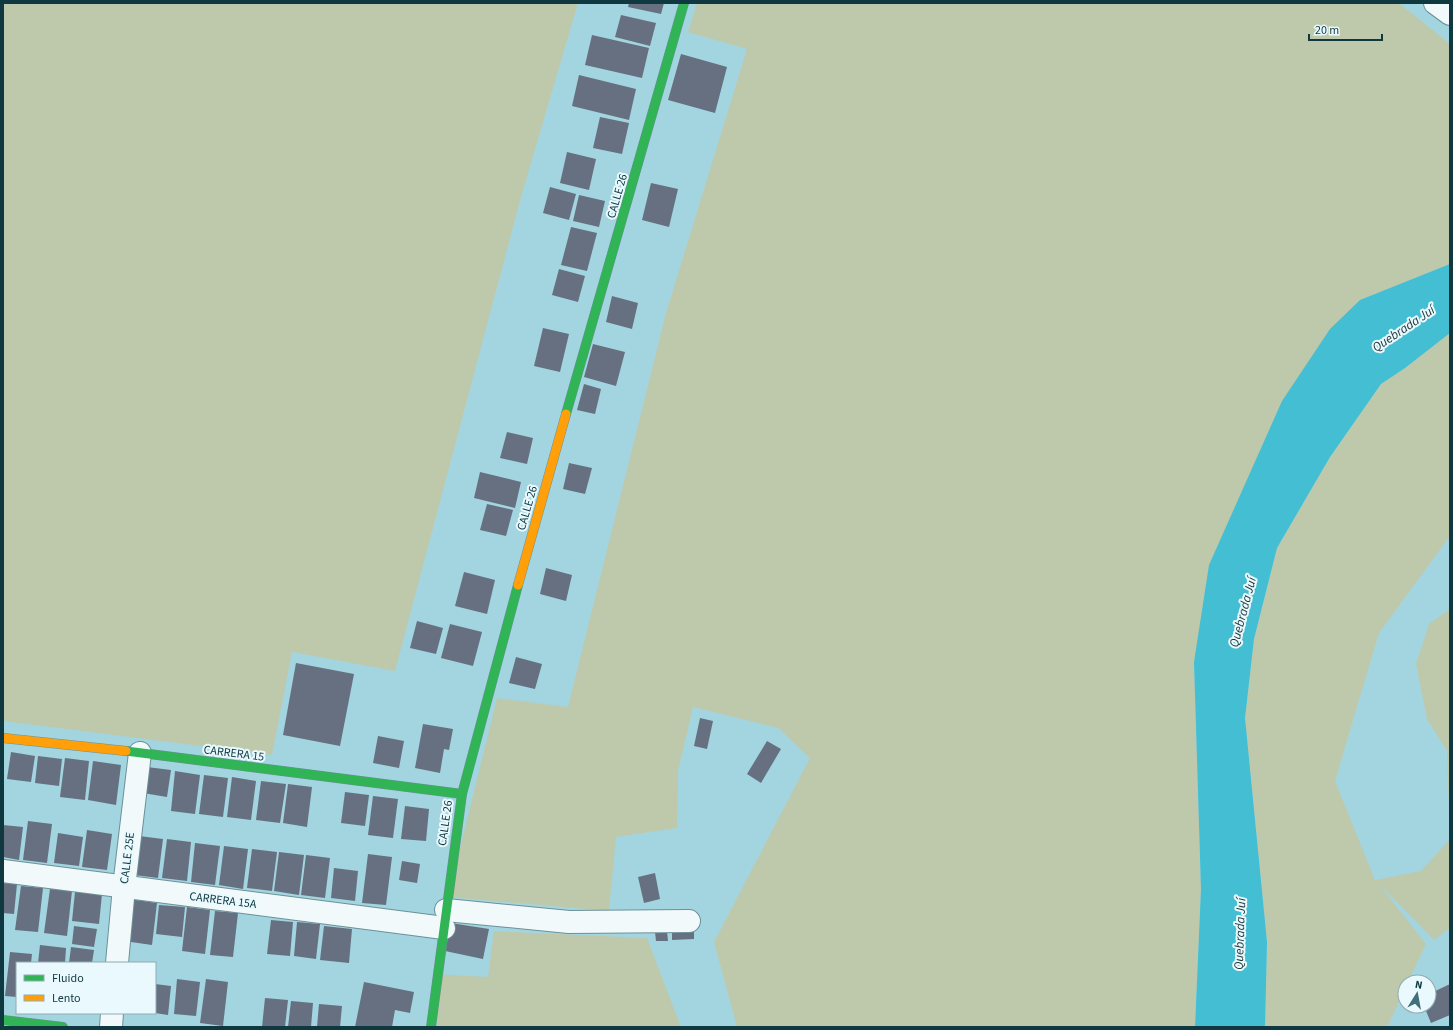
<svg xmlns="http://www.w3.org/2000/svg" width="1453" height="1030" font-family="'Source Sans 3',sans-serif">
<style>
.green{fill:#bec9ac}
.water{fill:#43bed2}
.building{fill:#667081}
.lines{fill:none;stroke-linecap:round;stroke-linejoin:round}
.street-casing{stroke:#6c9198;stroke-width:24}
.fast-casing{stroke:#6c9198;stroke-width:10}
.slow-casing{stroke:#6c9198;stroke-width:10}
.street{stroke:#f1f9fa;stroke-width:22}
.fast{stroke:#30b455;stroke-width:9}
.slow{stroke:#ff9f0a;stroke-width:9}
.labels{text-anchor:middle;stroke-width:4;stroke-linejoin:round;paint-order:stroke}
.street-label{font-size:12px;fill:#0f3840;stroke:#e9f9fd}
.water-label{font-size:13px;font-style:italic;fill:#1c3337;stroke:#e9f9fd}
</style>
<rect width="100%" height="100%" fill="#a2d5e0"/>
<g class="green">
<path d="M3,3H578L521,197L395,671L292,652L272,755L3,721Z"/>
<path d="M697,3H1399L1450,44V264L1360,300L1194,662L1201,889L1195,1027H737L714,942L810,758L778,728L693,707L678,771L677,828L616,837L609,911L448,897L497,698L568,707L666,313L747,49L688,32Z"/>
<path d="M1450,333V536L1379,633L1335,781L1375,880L1421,871L1450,839L1447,751L1427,719L1416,664L1429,624L1450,609V928L1434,940L1379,884L1426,944L1408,982H1405V989L1387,1027H1265L1267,942L1245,718L1254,639L1277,548L1330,457L1381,384L1405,368Z"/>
<path d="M494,931L647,938L681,1027H437L436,974L488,977Z"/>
</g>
<path class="water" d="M1450,264V333L1405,368L1381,384L1330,457L1277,548L1254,639L1245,718L1267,942L1265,1027H1195L1201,889L1194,662L1209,565L1282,401L1330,329L1360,300Z"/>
<g class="building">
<path d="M629,3H664L661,14L628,7Z"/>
<path d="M621,15L656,23L650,46L615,37Z"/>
<path d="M592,35L649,48L642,78L585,65Z"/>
<path d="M681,54L727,67L715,113L668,100Z"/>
<path d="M579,75L636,89L629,120L572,106Z"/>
<path d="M600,117L629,123L622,154L593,148Z"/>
<path d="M567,152L596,159L589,190L560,183Z"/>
<path d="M651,183L678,189L669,227L642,220Z"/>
<path d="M550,187L576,194L569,220L543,213Z"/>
<path d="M579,195L605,201L599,227L573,221Z"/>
<path d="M571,227L597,233L587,271L561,265Z"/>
<path d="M559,269L585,276L578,302L552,295Z"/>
<path d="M612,296L638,303L632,329L606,322Z"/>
<path d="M543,328L569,334L560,372L534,366Z"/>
<path d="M593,344L625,352L616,386L584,377Z"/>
<path d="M584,384L601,389L595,414L577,410Z"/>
<path d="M507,432L533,438L527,464L500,458Z"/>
<path d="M569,463L592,468L585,494L563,489Z"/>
<path d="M480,472L521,482L515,508L474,498Z"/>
<path d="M487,504L513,510L506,536L480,530Z"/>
<path d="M546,568L572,575L566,601L540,594Z"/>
<path d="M464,572L495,580L487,614L455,606Z"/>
<path d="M417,621L443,628L436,654L410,648Z"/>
<path d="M450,624L482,632L473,666L441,658Z"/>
<path d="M516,657L542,664L535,689L509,683Z"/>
<path d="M296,663L354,674L340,746L283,735Z"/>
<path d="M700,718L713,721L707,749L694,746Z"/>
<path d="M423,724L453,729L449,750L444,749L440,773L415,768Z"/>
<path d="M378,736L404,741L399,768L373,763Z"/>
<path d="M767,741L781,749L761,783L747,774Z"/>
<path d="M11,752L35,756L31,782L7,779Z"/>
<path d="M38,756L62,759L59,786L35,783Z"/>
<path d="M65,758L89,761L85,800L60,797Z"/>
<path d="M93,761L121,765L116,805L88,800Z"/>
<path d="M147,767L171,770L167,797L143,793Z"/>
<path d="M175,771L200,775L195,814L171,811Z"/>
<path d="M204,775L228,778L223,817L199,814Z"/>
<path d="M232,777L256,781L251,820L227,817Z"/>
<path d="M261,781L286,784L280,823L256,820Z"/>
<path d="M288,784L312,787L307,827L283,823Z"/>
<path d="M345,792L369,795L365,826L341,823Z"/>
<path d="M373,796L398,799L393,838L368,835Z"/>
<path d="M405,806L429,809L426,841L401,839Z"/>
<path d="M28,821L52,824L47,863L23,860Z"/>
<path d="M3,825L23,827L19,860L3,857Z"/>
<path d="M87,830L112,834L107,870L82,867Z"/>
<path d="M58,833L83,837L79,866L54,863Z"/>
<path d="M139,836L163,839L158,878L134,875Z"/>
<path d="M167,839L191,842L187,881L162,878Z"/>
<path d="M195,843L220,846L215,885L191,882Z"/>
<path d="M224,846L248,849L243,889L219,885Z"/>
<path d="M252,849L277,852L272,891L247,888Z"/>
<path d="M279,852L304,855L299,895L274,891Z"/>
<path d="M368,854L392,857L386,905L362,903Z"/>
<path d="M306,855L330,858L325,898L301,895Z"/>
<path d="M402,861L420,864L417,883L399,880Z"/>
<path d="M334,868L358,871L355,901L331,898Z"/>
<path d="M655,873L660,899L644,903L638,877Z"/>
<path d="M3,883L17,884L14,914L3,913Z"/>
<path d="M21,886L43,888L38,932L15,930Z"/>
<path d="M50,889L72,891L67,936L44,933Z"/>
<path d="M75,892L102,894L99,924L72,921Z"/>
<path d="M129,899L157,903L152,945L124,941Z"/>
<path d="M159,905L185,907L182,937L156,934Z"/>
<path d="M187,907L210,910L205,954L182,951Z"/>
<path d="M215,911L238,913L233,957L210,955Z"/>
<path d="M271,920L293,922L290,956L267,954Z"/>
<path d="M297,922L320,924L316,959L294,956Z"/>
<path d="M451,923L489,929L483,959L445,951Z"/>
<path d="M74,926L97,929L94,947L72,944Z"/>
<path d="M324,926L352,929L349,963L320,960Z"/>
<path d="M694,930V939L672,940V931Z"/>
<path d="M667,931L668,941H656L655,932Z"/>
<path d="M40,945L66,948L65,963H38Z"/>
<path d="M71,947L94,950L92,963H69Z"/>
<path d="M10,952L32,954L31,963H17V997L5,996Z"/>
<path d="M177,979L200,982L196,1016L174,1014Z"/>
<path d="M206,979L228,982L223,1026L200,1023Z"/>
<path d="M364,982L414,992L410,1013L395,1010L392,1027H355Z"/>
<path d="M155,984L171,986L168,1015L155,1013Z"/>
<path d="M1450,984V1015L1431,1023L1424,1006H1429V994Z"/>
<path d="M265,998L288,1000L285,1027H262Z"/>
<path d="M291,1001L313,1003L311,1027H288Z"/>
<path d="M319,1004L342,1006L340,1027H317Z"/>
</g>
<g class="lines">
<g class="street-casing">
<g id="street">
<path d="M1435,3L1450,14"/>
<path d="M3,871L444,928"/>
<path d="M446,910L569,922L689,921"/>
<path d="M117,963L124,887L140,753"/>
<path d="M111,1027L112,1013"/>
</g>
</g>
<g class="fast-casing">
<g id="fast">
<path d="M566,414L684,3"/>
<path d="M126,751L462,794"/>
<path d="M3,1020L63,1027"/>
<path d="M431,1027L462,794L518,585"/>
</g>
</g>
<g class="slow-casing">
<g id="slow">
<path d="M518,585L566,414"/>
<path d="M3,738L126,751"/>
</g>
</g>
<use href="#street" class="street"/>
<use href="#fast" class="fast"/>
<use href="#slow" class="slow"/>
</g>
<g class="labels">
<g class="street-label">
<text transform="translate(617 196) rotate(-74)" y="4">CALLE 26</text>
<text transform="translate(527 508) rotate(-74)" y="4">CALLE 26</text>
<text transform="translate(234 753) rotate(7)" y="4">CARRERA 15</text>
<text transform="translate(445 823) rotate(-82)" y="4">CALLE 26</text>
<text transform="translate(127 858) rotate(-83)" y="4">CALLE 25E</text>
<text transform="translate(223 900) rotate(7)" y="4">CARRERA 15A</text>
</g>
<g class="water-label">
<text transform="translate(1403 328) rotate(-34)" y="5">Quebrada Juí</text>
<text transform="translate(1242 612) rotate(-75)" y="5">Quebrada Juí</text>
<text transform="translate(1239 934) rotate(-88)" y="5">Quebrada Juí</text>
</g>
</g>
<rect width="1453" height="1030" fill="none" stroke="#0f3840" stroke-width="8"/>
<rect x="16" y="962" width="140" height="52" fill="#e9f9fd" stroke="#92acb1"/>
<rect x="24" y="975" width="20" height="6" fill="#30b455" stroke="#92acb1"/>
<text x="52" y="982" font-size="12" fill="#0f3840">Fluido</text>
<rect x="24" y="995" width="20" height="6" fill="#ff9f0a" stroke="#92acb1"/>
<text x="52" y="1002" font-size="12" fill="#0f3840">Lento</text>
<g transform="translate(1417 994) rotate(11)"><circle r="19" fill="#e9f9fd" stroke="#92acb1"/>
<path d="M0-3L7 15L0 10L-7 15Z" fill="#426f78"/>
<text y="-6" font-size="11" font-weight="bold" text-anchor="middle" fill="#0f3840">N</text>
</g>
<path d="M1309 34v6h73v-6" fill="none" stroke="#0f3840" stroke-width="2"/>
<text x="1315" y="34" font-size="12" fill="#0f3840" stroke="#e9f9fd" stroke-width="3" paint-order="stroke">20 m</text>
</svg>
